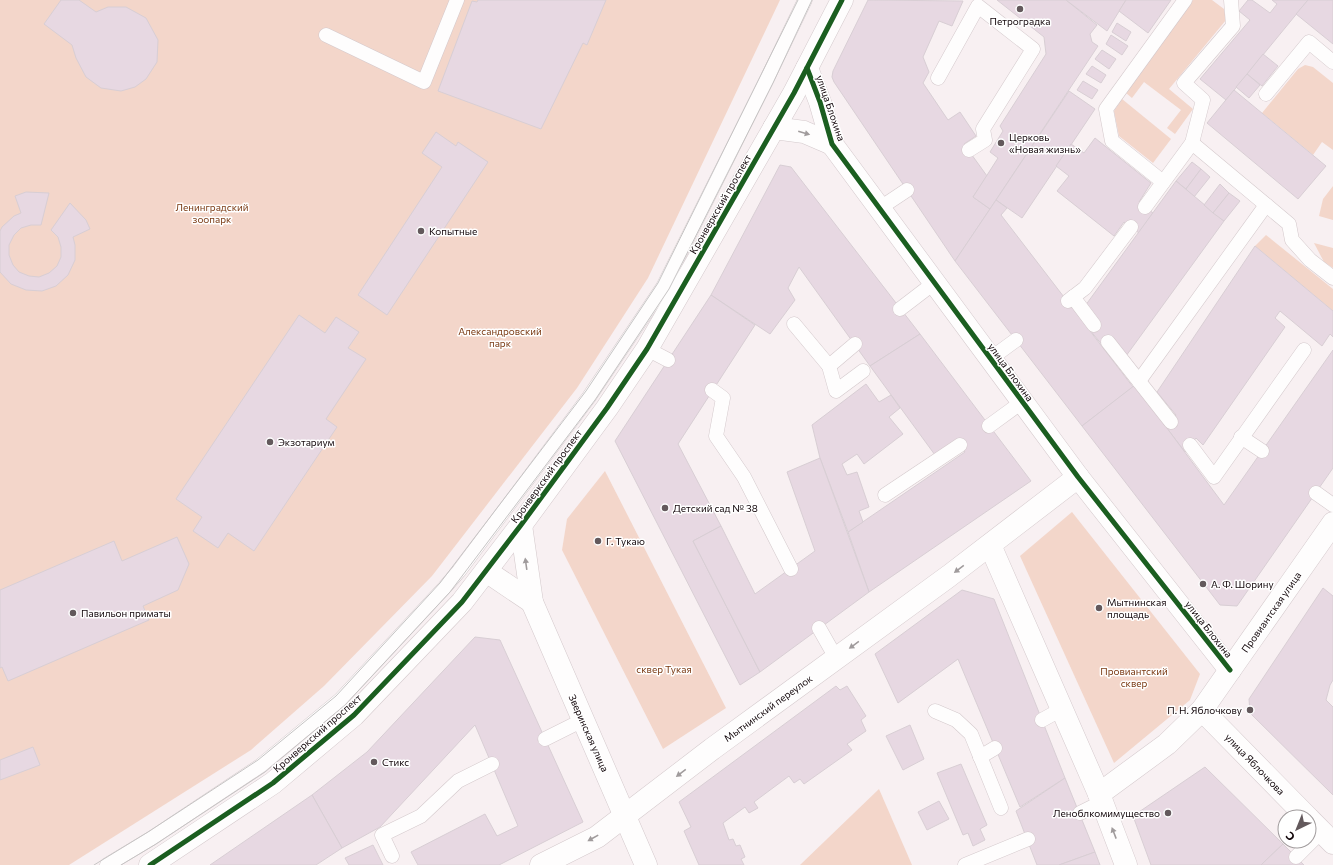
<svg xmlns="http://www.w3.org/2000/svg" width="1333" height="865" font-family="Commissioner,sans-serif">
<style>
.green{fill:#f3d6ca}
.building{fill:#e7d8e2;stroke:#d8ced4}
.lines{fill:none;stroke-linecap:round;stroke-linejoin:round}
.lane-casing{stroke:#d4c9cc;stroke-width:15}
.street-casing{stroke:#d4c9cc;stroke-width:23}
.secondary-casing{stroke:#d4c9cc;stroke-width:23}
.lane{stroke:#fefdfd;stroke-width:14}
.street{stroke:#fefdfd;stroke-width:22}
.secondary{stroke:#fefdfd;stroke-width:22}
.tram{stroke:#c6c4c4;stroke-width:1}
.cycleway-casing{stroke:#fff;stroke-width:8}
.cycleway{stroke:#1b5e20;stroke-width:5}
.oneway{fill:#a09b9c}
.poi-dot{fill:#63595c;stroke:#fff;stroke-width:1.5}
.labels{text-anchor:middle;stroke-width:3;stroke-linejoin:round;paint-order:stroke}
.poi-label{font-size:10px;fill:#13070b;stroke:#fff;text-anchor:start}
.street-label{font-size:10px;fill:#13070b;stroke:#fff}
.park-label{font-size:10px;fill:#7a3a13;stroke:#fff}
</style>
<rect width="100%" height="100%" fill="#f8f0f2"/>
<g class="green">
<path d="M0,0H780L648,278L577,388L432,576L324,686L251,750L69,865H0Z"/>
<path d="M1193,0H1212L1224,9L1226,20L1169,89L1193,109L1175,134L1167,128L1181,110L1144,82L1132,98L1126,93Z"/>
<path d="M1305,65L1313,67L1333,83V150L1322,142L1313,155L1262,113L1298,69Z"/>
<path d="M1122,99L1171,139L1153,163L1119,136L1114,111Z"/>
<path d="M1333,186V220L1319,216L1323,199Z"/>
<path d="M1266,235L1333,289V311L1255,246Z"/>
<path d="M1314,243L1333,248V268L1324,262Z"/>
<path d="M605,471L726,708L663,749L562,550L567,519Z"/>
<path d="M1072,512L1200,674L1190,700L1114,763L1020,556Z"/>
<path d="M879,789L912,865H800Z"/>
</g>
<g class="building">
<path d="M61,0H79L96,12L108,7H126L146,18L158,40L157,62L146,79L135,87L121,91L101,88L86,77L76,58L72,45L44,24Z"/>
<path d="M478,0H606L587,45L583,43L541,129L438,91L472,1L477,2Z"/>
<path d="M868,0L963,1L952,26L939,21L923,57L929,72L923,83L948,120L960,112L976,136L964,144L987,176L973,197L990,209L955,261L834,82L832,77L833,71Z"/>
<path d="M997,0H1066L1097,25L1090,34L1092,42L1098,46L990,209L973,197L998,158L990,152L1003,131L1000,126L1046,54L1044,37Z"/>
<path d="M1066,0H1126L1107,31Z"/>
<path d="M1126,0H1171L1148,33L1119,11Z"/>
<path d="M1248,0H1252L1270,13L1277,4L1272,0H1308L1226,100L1200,79L1250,20L1239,11Z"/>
<path d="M1308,0H1333V44L1296,14Z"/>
<path d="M1117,23L1131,32L1126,41L1112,32Z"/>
<path d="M1111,35L1128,46L1122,55L1106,44Z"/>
<path d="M1102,50L1116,59L1109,69L1095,59Z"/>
<path d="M1263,54L1278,66L1262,86L1247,74Z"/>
<path d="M1092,66L1106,75L1101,83L1086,74Z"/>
<path d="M1247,74L1260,85L1249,98L1236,87Z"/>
<path d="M1083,81L1098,90L1092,99L1077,90Z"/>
<path d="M1234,90L1326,166L1298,199L1207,123Z"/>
<path d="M1069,91L1095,109L1022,218L996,200Z"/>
<path d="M436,132L456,146L458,142L488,162L387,315L358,295L442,167L422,153Z"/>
<path d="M1095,138L1151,183L1139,202L1153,213L1139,233L1124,222L1114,236L1057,191L1069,176L1056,166L1071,144L1084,153Z"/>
<path d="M1192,162L1201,169L1186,189L1176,181Z"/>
<path d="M780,165L791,167L920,334L870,366L799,267L788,288L795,300L770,334L711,295Z"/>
<path d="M1201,169L1210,177L1194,197L1186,189Z"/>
<path d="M1176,181L1224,221L1126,356L1103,346L1089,329L1085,306Z"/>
<path d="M1220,184L1229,193L1213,213L1204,205Z"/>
<path d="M26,192L49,193L41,225H31L21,228L14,235L9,245V255L13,265L19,272L29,276L39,277L49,273L57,266L61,257V247L58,237L51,230L70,203L86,220L90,229L73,237L75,245V260L68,275L56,286L42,291L26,290L11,284L0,272V231L2,227L14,216L21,213L15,196Z"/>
<path d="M1229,193L1240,201L1224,221L1213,213Z"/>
<path d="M996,200L1007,208L1001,215L1133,387L1082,426L955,261Z"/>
<path d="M1255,246L1333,311V337L1330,334L1322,346L1280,311L1275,318L1285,327L1203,445L1196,438L1185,452L1166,427L1176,415L1157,392Z"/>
<path d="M711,295L755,325L678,444L721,526L693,541L760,672L740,685L615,441Z"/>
<path d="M299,315L325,333L336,317L359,332L348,348L366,359L326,419L337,427L254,551L228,533L218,548L193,531L202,517L176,499Z"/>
<path d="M920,334L1031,481L869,592L848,532L965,452L960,445L935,455L870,366Z"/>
<path d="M1333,350V468L1237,606L1220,605L1082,426L1135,385L1224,505Z"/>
<path d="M866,384L879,402L891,395L900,408L889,417L903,434L864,464L857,454L842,464L847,475L857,472L869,507L859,511L863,522L848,532L820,458L812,425Z"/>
<path d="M820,458L869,592L760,672L693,541L721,526L755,594L815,551L787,472Z"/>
<path d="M177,537L189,564L178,590L143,606L149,620L8,681L2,667L0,668V590L114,541L122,561Z"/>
<path d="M1323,588L1333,596V680L1330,685L1326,700L1333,707V795L1250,713L1249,699Z"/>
<path d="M962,590L994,599L1065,778L1020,807L958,659L898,703L875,654Z"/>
<path d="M475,637L500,640L583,822L499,865H418L411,852L485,814L497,836L518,826L475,725L380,827L342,848L312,795L367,752Z"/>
<path d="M836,686L840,690L847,686L866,716L861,720L866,731L847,744L852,750L804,784L800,779L794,783L789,776L754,802L758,808L749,813L745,807L723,823L729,840L733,839L736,846L740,845L745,857L741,859L744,865H699L684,831L691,827L679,802Z"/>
<path d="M910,725L924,759L903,770L886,736Z"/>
<path d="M33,747L40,765L0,780V760Z"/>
<path d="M961,764L987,825L980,829L985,840L973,846L968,833L963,835L937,773Z"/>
<path d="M1205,767L1283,844L1261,865H1151L1133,816Z"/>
<path d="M1065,778L1095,852L1059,865H1037L1016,811Z"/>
<path d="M312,795L342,848L316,865H210Z"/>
<path d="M939,801L949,819L927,830L918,812Z"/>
<path d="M1283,844L1304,865H1261Z"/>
<path d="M373,845L383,865H349L345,858Z"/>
<path d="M1095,852L1100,865H1059Z"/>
</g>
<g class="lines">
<g class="lane-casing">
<g id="lane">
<path d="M326,35L424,82L457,0"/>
<path d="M938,78L978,6L1033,49L983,129L985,140L969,150"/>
<path d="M1266,94L1309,42L1333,62"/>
<path d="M1192,143L1289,224L1292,240L1310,260L1333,278"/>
<path d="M1163,182L1112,141L1106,109L1185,0"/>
<path d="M1145,207L1192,143L1203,100L1184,83L1233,26L1231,0"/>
<path d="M880,208L907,190"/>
<path d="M1073,297L1094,325"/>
<path d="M1068,301L1085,288L1131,227"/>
<path d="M900,309L934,283"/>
<path d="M794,324L829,366L836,391L863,371"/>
<path d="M1108,342L1171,422"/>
<path d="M647,349L668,360"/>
<path d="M990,359L1016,340"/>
<path d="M829,366L855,344"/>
<path d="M1139,381L1266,205"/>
<path d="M712,390L723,398L716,436L744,477L791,569"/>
<path d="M989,426L1022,402"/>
<path d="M1241,437L1262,451"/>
<path d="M1190,445L1214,477L1304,350"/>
<path d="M1316,493L1333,505"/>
<path d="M885,495L960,445"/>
<path d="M819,628L836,658"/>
<path d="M935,711L956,720L971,734L1001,808"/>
<path d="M1042,720L1062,709"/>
<path d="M545,739L583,720"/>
<path d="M980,757L995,748"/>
<path d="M1080,813L1102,802"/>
<path d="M392,856L382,835L421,816L458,781L492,764"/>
<path d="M1296,857L1321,832"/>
<path d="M107,865L152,838L260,766L340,700L445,587L459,571L589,397L663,287L766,81L805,0"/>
<path d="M965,865L1028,839"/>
</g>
</g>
<g class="street-casing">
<g id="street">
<path d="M807,68L820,102L832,144L1078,477L1230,670"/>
<path d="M774,128L804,132L832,144"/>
<path d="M521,525L532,602L646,865"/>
<path d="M990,545L1099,794L1126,865"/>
<path d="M486,571L532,602"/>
<path d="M1202,710L1307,817"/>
<path d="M1099,794L1167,744L1202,710L1333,523"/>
<path d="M1309,819L1333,843"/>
<path d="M541,865L597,837L712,749L949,576L1078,477"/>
</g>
</g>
<g class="secondary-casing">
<path id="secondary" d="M150,865L273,783L354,715L462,602L521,525L607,408L647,349L794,93L842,0"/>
</g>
<use href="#lane" class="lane"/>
<use href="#street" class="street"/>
<use href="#secondary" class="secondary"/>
<g class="tram">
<path d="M94,865L148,832L258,760L336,696L440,583L586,391L658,283L798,0"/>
<path d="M121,865L156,844L265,772L345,705L450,592L595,400L669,289L773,83L812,0"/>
</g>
<g class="cycleway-casing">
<g id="cycleway">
<path d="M807,68L820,102L832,144L1078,477L1230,670"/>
<path d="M150,865L273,783L354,715L462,602L521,525L607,408L647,349L794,93L842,0"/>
</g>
</g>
<use href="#cycleway" class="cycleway"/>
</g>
<defs><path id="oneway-solid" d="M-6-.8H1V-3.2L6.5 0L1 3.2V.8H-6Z"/></defs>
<g class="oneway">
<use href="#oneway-solid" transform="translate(804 133) rotate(16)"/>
<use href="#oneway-solid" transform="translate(526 564) rotate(-98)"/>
<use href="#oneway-solid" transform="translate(959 569) rotate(143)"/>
<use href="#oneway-solid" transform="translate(854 645) rotate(144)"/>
<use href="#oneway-solid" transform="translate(681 773) rotate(143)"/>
<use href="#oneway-solid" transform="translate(1114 833) rotate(-111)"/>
<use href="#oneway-solid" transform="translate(593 838) rotate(151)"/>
</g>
<g class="poi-dot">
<circle cx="1020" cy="9" r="4"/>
<circle cx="1001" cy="143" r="4"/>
<circle cx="421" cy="231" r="4"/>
<circle cx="270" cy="442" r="4"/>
<circle cx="665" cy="508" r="4"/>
<circle cx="598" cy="541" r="4"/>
<circle cx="1203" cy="584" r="4"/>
<circle cx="1099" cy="608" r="4"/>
<circle cx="73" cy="613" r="4"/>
<circle cx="1250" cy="710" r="4"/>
<circle cx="374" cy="762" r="4"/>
<circle cx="1168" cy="813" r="4"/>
</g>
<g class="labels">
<g class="poi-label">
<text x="1020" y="25" text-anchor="middle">Петроградка</text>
<text x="1009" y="141">Церковь<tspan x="1009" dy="12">«Новая жизнь»</tspan></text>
<text x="429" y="235">Копытные</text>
<text x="278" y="446">Экзотариум</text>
<text x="673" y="512">Детский сад № 38</text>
<text x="606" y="545">Г. Тукаю</text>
<text x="1211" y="588">А. Ф. Шорину</text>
<text x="1107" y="606">Мытнинская<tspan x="1107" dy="12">площадь</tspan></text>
<text x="81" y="617">Павильон приматы</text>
<text x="1242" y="714" text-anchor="end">П. Н. Яблочкову</text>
<text x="382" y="766">Стикс</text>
<text x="1160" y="817" text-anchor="end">Леноблкомимущество</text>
</g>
<g class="street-label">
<text transform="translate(831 108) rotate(71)" y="4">улица Блохина</text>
<text transform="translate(720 204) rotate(-60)" y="4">Кронверкский проспект</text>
<text transform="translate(1011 372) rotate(54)" y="4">улица Блохина</text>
<text transform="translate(546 476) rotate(-54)" y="4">Кронверкский проспект</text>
<text transform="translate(1271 612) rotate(-55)" y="4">Провиантская улица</text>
<text transform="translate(1209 629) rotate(52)" y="4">улица Блохина</text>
<text transform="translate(768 708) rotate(-36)" y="4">Мытнинский переулок</text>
<text transform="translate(317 733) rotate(-41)" y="4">Кронверкский проспект</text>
<text transform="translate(589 733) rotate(66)" y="4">Зверинская улица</text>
<text transform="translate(1255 764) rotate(46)" y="4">улица Яблочкова</text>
</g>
<g class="park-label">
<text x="212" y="211">Ленинградский<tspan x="212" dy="12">зоопарк</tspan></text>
<text x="500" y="335">Александровский<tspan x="500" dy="12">парк</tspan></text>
<text x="664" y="673">сквер Тукая</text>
<text x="1134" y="675">Провиантский<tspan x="1134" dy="12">сквер</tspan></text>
</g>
</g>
<g transform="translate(1297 829) rotate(223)"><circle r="19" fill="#ffffff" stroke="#a19c9d"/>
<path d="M0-3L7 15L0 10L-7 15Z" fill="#63595c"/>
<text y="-6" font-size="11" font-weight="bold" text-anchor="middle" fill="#13070b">С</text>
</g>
</svg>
